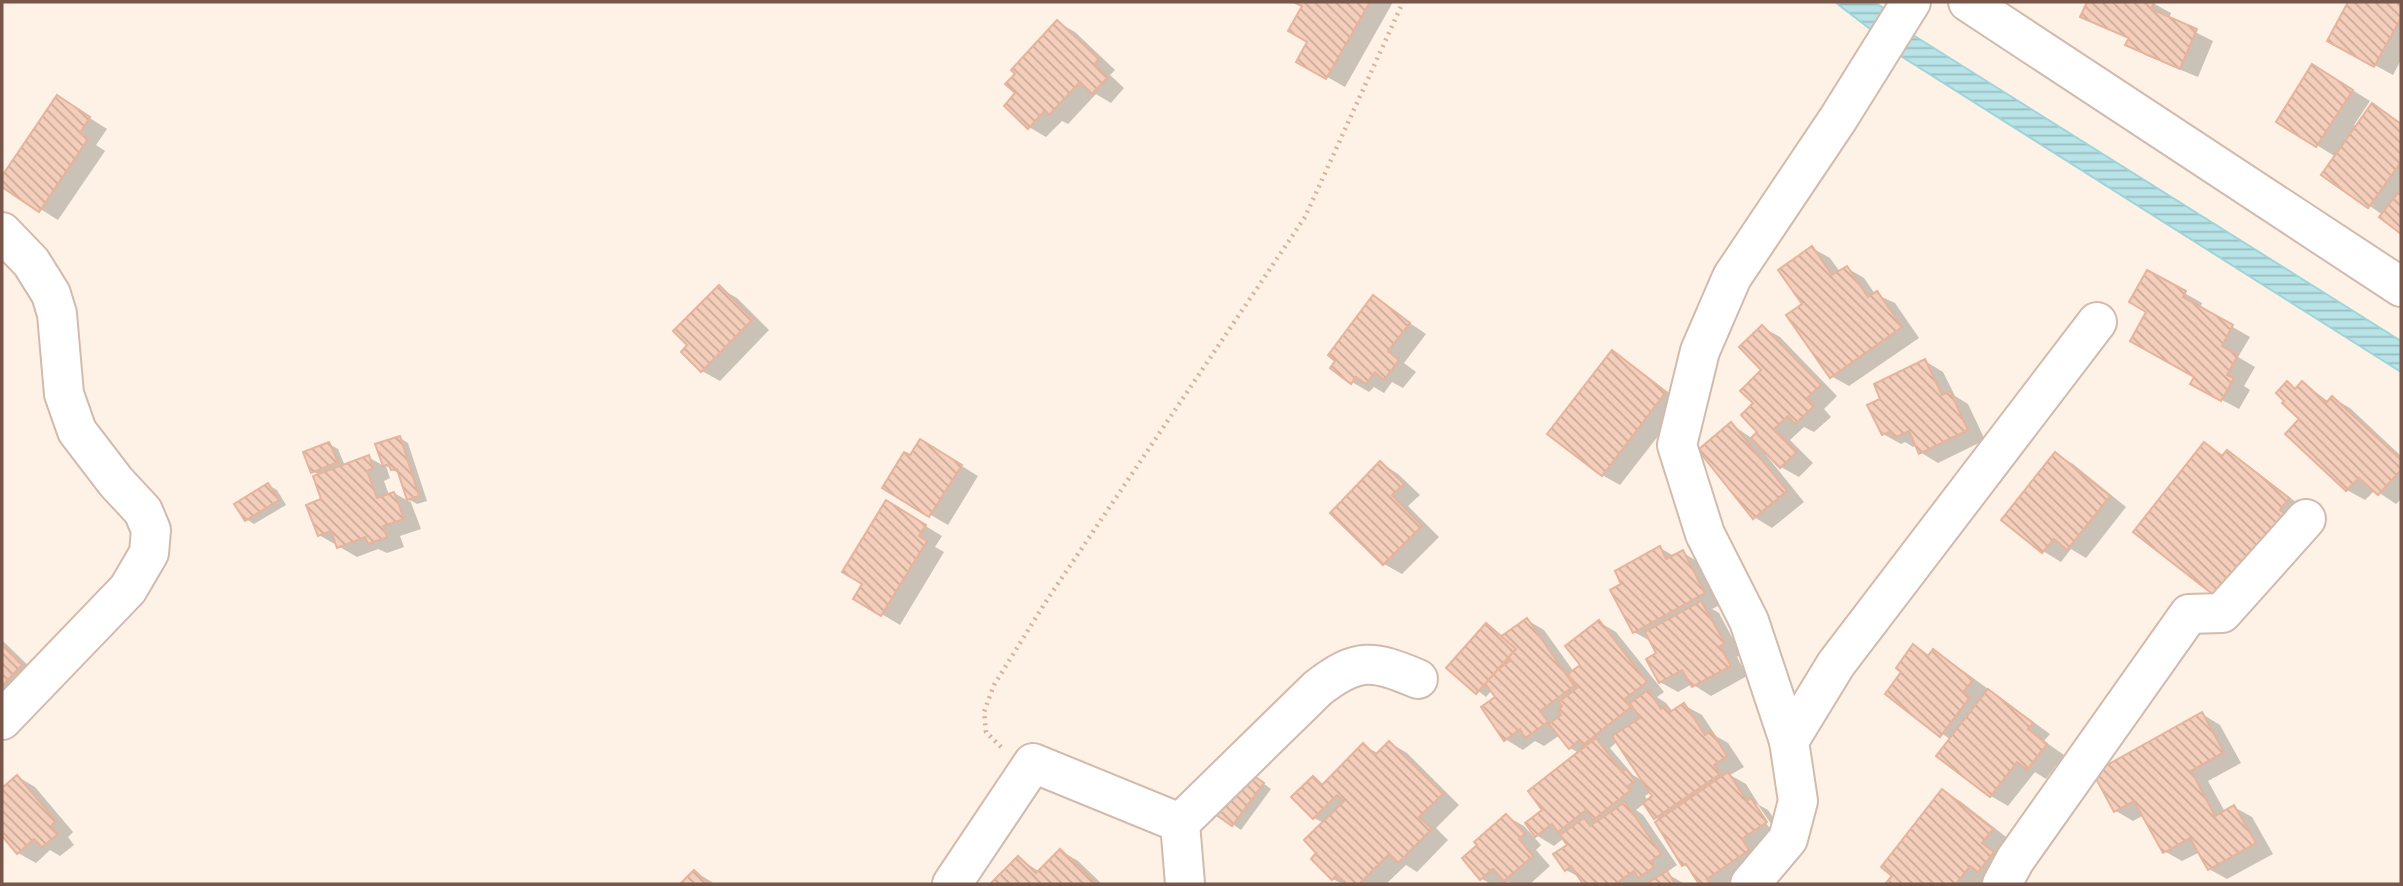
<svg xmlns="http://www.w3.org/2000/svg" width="2403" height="886" font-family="Quicksand,sans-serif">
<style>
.water{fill:url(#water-rules);stroke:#9ed5da;stroke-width:2}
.shadow{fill:#0003;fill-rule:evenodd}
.building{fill:url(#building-back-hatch);stroke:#e7b39b;stroke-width:2}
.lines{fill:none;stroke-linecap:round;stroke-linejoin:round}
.street-casing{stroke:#d2bbad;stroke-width:42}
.path{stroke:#d9b19e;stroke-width:4.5;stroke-dasharray:2 5;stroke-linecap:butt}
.street{stroke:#fff;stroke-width:38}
</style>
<defs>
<pattern id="water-rules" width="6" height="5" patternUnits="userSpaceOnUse" patternTransform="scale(1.75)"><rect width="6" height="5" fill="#b8e4e8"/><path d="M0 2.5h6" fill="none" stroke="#9abcbe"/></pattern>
<pattern id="building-back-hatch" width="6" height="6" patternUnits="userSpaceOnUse" patternTransform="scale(1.75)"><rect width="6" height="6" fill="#f4cebb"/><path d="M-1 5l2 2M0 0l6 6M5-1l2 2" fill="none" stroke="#caaa9a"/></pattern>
</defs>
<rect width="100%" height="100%" fill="#fdf2e5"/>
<g class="water">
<path d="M1835,2H1875L1883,8C1884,18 1880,26 1870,29Z"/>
<path d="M1913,35L2401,341V372L1901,56L1897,47Z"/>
</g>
<g class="shadow">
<path d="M1296,2H1393L1345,87L1299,61L1310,41L1304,6Z"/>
<path d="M2089,2H2151L2171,13L2169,19L2213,41L2198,77L2145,55L2128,44L2130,39L2082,17Z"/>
<path d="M2350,2H2401V60L2393,75L2329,40Z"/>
<path d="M1057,22L1075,32L1115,70L1110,75L1124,88L1111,103L1096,94L1068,124L1062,121L1046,137L1029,127L1018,93L1017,73Z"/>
<path d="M2330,76L2370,101L2354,125L2357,127L2372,105L2401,123V232L2382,217L2383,215L2323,174L2336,157L2278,121Z"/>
<path d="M57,97L107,129L96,145L105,151L58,220L2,185V179Z"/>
<path d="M1812,248L1830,258L1840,272L1847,268L1864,278L1875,294L1895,303L1919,338L1849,386L1831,376Z"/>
<path d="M2147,272L2202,303L2200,308L2250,337L2238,357L2255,367L2244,386L2250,390L2239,409L2192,384L2196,376L2148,311Z"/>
<path d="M719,288L737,298L769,330L720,381L702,371Z"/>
<path d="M1373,298L1426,334L1404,363L1416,372L1403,388L1392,382L1384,393L1374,387L1369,392L1352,382Z"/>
<path d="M1762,327L1780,337L1837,396L1824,409L1831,417L1814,432L1804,427L1790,440L1813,463L1799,477L1781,467L1768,453L1766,455L1804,502L1772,528L1754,517L1731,424L1753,439L1760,432L1755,403L1763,370Z"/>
<path d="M1612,353L1630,363L1683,404L1620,485L1602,475Z"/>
<path d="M1925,361L1943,372L1955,396L1968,404L1985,440L1938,463L1920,452L1917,445L1913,447L1905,442L1901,444L1883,434V399Z"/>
<path d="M2287,383L2297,389L2303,383L2329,402L2332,398L2350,408L2401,456V499L2396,504L2375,490L2365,500L2347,490L2287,434L2301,419Z"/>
<path d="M400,438L408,443L427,501L417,504L410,500L421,529L400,536L404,547L387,553L378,549L357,557L319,535L324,500L320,476L313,471L329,444L338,449L345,466L368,457L384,466L378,445ZM386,466L400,474L410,502L394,493L389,495L384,481L390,478Z"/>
<path d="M2204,444L2224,456L2227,452L2245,463L2305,509L2262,592Z"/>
<path d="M939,452L978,476L948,525L884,488L911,458Z"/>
<path d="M2055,454L2073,464L2126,507L2086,558L2071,549L2061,562L2043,551L2004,520Z"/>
<path d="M1381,463L1398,474L1420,495L1408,506L1439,537L1402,574L1384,564L1332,513Z"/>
<path d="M268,485L277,490L286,505L254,524L246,519Z"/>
<path d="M904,513L942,536L935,547L944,552L900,625L855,598Z"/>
<path d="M1660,548L1674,556L1682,552L1700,563L1722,604L1712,609L1719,613L1741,654L1737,657L1747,676L1711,696L1692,684L1678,692L1660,682L1658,654L1652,642L1634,632L1624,584Z"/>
<path d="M1527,620L1544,630L1574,672L1582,665L1599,622L1616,632L1664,692L1657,697L1666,703L1673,712L1684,705L1702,715L1716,736L1728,743L1744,767L1730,775L1746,784L1759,805L1768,810L1784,833L1766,861L1731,884H1702L1692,869L1683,865L1660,820L1656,818L1645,803L1636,810L1643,815L1677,865L1667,872L1669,875L1685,884H1585L1581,878L1566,870L1569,845L1564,838L1554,846L1536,835L1544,810L1579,753L1570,748L1560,735L1544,746L1535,741L1523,750L1505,739L1497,698L1492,690L1486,697L1449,668L1487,625L1503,637ZM1618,741L1645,782L1633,775L1610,748ZM1651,792L1655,797L1648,801L1645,796ZM1751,801L1758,805L1774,828L1771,830Z"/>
<path d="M2,640L39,676L2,708Z"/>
<path d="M1914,647L1930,656L1934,652L1951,662L2050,734L2044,741L2064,755L2046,779L2035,772L2008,806L1991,796L1951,740L1887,694L1904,672Z"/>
<path d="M2202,714L2220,725L2241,763L2208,781L2225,812L2234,807L2252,817L2273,854L2227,879L2209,869L2200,852L2182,861L2164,851L2144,815L2133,821L2116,811Z"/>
<path d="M1390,743L1407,753L1459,805L1436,828L1448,840L1417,872L1406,865L1386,884H1342L1333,879L1319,853L1324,823L1314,818L1313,778L1324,785L1363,745L1379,754Z"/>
<path d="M1252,775L1271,789L1241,830L1214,811Z"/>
<path d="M18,777L35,787L73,832L68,837L74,845L60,856L50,850L36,863L18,853L2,833V791Z"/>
<path d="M1942,791L1960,801L2010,840L1981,884H1888Z"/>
<path d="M1506,816L1524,826L1541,845L1536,850L1550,866L1530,884H1513L1508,882L1505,884H1491L1482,879L1464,858Z"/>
<path d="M1061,851L1078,861L1102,884H992L1018,858L1040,872Z"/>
<path d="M695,872L712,882L714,884H683Z"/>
</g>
<g class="building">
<path d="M1293,2H1370L1326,79L1296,62L1307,42L1288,31L1302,6Z"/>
<path d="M2087,2H2154L2151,9L2197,29L2180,69L2125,45L2129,38L2080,17Z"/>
<path d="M2348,2H2401V18L2374,67L2327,41Z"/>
<path d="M1057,20L1099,59L1094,64L1108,77L1092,94L1080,82L1049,115L1044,111L1028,129L1004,106L1015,93L1005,84L1015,74L1011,70Z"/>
<path d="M2312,64L2353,90L2316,147L2276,122Z"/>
<path d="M57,95L90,117L80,133L88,139L39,212L2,187V176Z"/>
<path d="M2372,103L2401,124V162L2368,208L2321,175Z"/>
<path d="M2401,189V234L2379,217Z"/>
<path d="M1812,246L1832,275L1847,266L1868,297L1877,291L1902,327L1830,378L1786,315L1802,304L1778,270Z"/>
<path d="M2147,270L2186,291L2183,297L2233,325L2222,346L2238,355L2227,375L2234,378L2221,401L2190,384L2194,377L2130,341L2146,312L2129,302Z"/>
<path d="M719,285L753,319L701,372L681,352L687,345L673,331Z"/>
<path d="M1373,295L1410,323L1388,351L1399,360L1384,380L1375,372L1366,384L1356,377L1351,384L1330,368L1335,361L1328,355Z"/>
<path d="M1762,325L1821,385L1807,398L1814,406L1795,424L1788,416L1774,429L1797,452L1780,468L1751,438L1757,432L1741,415L1753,403L1740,391L1761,370L1739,347Z"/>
<path d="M1612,350L1666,392L1602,476L1547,434Z"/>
<path d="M1925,359L1942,395L1950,391L1968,430L1919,454L1909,431L1894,438L1891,431L1882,435L1867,405L1880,399L1874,384Z"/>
<path d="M2287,381L2295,389L2302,381L2326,403L2332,396L2401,460V470L2378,495L2359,478L2346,491L2285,434L2299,419L2282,403L2284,401L2276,393Z"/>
<path d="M1731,422L1787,491L1753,519L1698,450Z"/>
<path d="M400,436L419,496L407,500L397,469L391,470L389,464L383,466L375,444Z"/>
<path d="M920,439L962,465L929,517L882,488L904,452L910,455Z"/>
<path d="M329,442L338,462L311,473L303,452Z"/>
<path d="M2204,442L2222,456L2227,450L2289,498L2280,510L2293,520L2220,600L2133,532Z"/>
<path d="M2055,452L2110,496L2067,550L2054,539L2042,553L2001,520Z"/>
<path d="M369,455L373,468L367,471L377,498L394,492L404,519L383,526L387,537L368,544L365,537L337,548L331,531L318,536L306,505L321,499L313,476Z"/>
<path d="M1380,461L1404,484L1392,495L1422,526L1383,565L1330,513Z"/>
<path d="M268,483L279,500L245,521L234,504Z"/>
<path d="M886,500L926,525L919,536L927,541L881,616L853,599L862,584L842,572Z"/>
<path d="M1660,546L1666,559L1683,550L1705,593L1633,633L1610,590L1621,584L1615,571Z"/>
<path d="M1701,601L1725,643L1720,646L1731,666L1692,687L1682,670L1659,683L1646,659L1656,653L1645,632Z"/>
<path d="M1527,618L1574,686L1540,711L1548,722L1525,738L1520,729L1504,741L1481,707L1495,697L1483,680L1511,660L1496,640Z"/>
<path d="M1599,620L1647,682L1625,699L1631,707L1583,745L1579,740L1569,749L1549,724L1561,715L1558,710L1562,706L1559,702L1578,687L1568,674L1580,665L1565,646Z"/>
<path d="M1486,623L1516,649L1476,694L1446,668Z"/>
<path d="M1913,644L1928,656L1933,649L1973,680L1963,692L1970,697L1940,737L1885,694L1901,672L1896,668Z"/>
<path d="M2,645L22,665L2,686Z"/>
<path d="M1988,689L2033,723L2028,729L2047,744L2027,770L2017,762L1990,797L1936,756Z"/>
<path d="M1648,690L1661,709L1666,706L1670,712L1684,703L1705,735L1711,731L1727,756L1714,765L1720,774L1654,819L1643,803L1652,796L1612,736L1640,718L1630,703Z"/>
<path d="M2202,712L2224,752L2191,771L2215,816L2234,805L2256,843L2208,870L2190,838L2163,853L2134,801L2114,812L2093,773Z"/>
<path d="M1596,738L1622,772L1626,769L1635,781L1628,786L1631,790L1593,820L1586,810L1558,832L1552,824L1535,837L1525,823L1542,810L1528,791Z"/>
<path d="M1389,741L1443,794L1419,817L1432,829L1398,863L1389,854L1359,884H1347L1337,875L1332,880L1311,859L1316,853L1304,840L1344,801L1337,795L1313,819L1291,797L1313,776L1322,785L1363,743L1375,755Z"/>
<path d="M1243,768L1264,783L1232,826L1211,811Z"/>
<path d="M1728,772L1747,801L1751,798L1767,822L1742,839L1749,850L1707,879L1711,884H1699L1686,864L1682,866L1655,822Z"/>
<path d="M17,775L56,821L51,826L58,834L42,847L34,839L17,854L2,836V788Z"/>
<path d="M1942,789L1993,829L1982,843L1994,852L1978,872L1970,866L1956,884H1885L1892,876L1881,867Z"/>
<path d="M1625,802L1661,854L1651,861L1654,867L1638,878L1634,871L1615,884H1583L1571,866L1565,871L1553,854L1567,845L1560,835L1584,818L1590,826Z"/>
<path d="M1506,814L1525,834L1519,839L1533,856L1504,881L1493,869L1480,880L1462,858L1477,845L1474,842Z"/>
<path d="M1060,849L1097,884H990L1018,856L1036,873Z"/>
<path d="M694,870L709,884H680Z"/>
<path d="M1667,871L1675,884H1646Z"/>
</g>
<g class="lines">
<g class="street-casing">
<g id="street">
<path d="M1968,2L2401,287"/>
<path d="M2,232L31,262L51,294L57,314L64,394L77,431L116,482L143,511L151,530L149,553L128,589L2,720"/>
<path d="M1789,741L1749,621L1705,534L1677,445L1700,351L1732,277L1838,119L1911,2"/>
<path d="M952,884L1033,763L1180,823"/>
<path d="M1185,884L1180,823L1318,688C1358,657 1373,660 1418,679"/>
<path d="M1750,884L1788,839L1798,801L1789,741L1836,664L2097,322"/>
<path d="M2002,884L2015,860L2189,614L2222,613L2306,519"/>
</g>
</g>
<path class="path" d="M1001,747L986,732L984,712L994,685L1045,603L1305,217L1403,2"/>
<use href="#street" class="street"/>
</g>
<rect width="2403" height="886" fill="none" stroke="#785649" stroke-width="7"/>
</svg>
